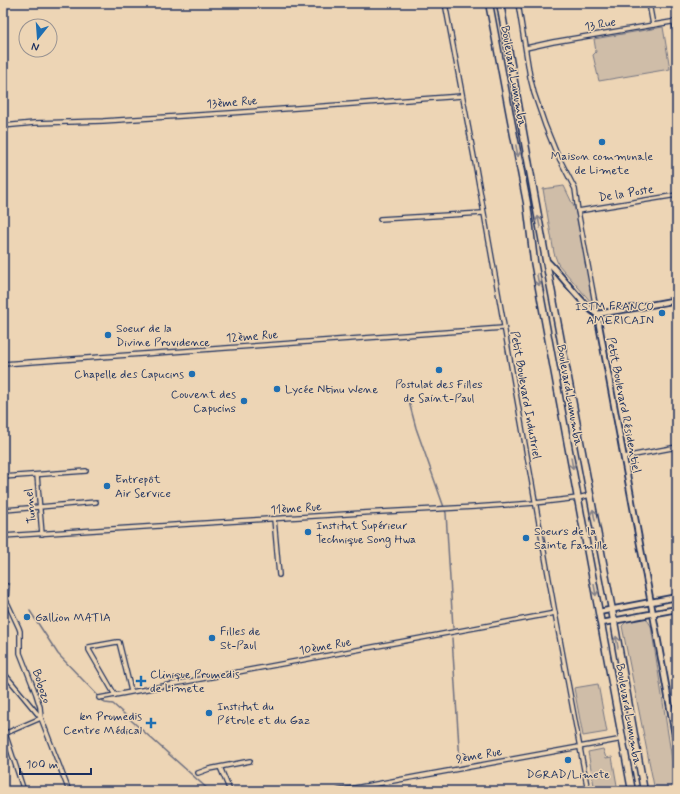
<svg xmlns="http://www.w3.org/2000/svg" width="680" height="794" font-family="Mynerve,sans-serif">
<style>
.green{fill:#cfbda8;stroke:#757683}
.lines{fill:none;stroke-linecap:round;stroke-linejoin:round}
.stream{stroke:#6e7080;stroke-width:1.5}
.minor-casing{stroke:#1b2f5e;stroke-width:6}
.tertiary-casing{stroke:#1b2f5e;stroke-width:8}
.trunk-casing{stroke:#1b2f5e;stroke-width:9}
.minor{stroke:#edd5b5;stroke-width:3.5}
.tertiary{stroke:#edd5b5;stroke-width:4.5}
.trunk{stroke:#edd5b5;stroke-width:6}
.oneway{stroke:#84828a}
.poi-dot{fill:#1f6fb2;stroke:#edd5b5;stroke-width:1.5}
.labels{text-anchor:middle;stroke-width:3;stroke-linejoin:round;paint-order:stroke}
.street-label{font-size:12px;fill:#1b2f5e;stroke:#edd5b5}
.poi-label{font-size:12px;fill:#1b2f5e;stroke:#edd5b5;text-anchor:start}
</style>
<rect width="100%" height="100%" fill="#edd5b5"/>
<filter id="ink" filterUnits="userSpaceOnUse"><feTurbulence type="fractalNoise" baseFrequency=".025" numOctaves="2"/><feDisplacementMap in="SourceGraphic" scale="8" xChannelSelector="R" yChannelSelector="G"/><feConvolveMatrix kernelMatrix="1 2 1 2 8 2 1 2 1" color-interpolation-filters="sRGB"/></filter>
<g filter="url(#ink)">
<g class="green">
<path d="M663,27L670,69L599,81L593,55L596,52L594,39Z"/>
<path d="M564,186L575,209L594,301L591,302L558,264L554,253L543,189Z"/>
<path d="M646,618L651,626L677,791H655L622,626L627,621Z"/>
<path d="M598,684L607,732L583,736L574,688Z"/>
<path d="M603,749L606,758L612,757L618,791H595L588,752Z"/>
</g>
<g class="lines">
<g class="stream">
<path d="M408,398L416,428L446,513L453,628"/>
<path d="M30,611L58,654L105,703L113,704L210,791"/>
<path d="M452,638L460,762"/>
</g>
<g class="minor-casing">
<g id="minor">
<path d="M445,3L474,157L555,613L588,791"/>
<path d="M518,3L530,77L534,93L545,125L556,152L575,189L578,211L597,314"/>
<path d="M649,3L653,25"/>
<path d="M674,21L677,39"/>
<path d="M526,48L553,42L677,21"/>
<path d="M3,126L34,123L103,121L230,113L462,96"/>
<path d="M578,211L677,195"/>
<path d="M380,219L483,213"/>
<path d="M3,364L503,328"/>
<path d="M624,457L677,447"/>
<path d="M37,475L42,534"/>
<path d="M3,477L86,471"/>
<path d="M5,510L96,502"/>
<path d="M274,519L279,575"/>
<path d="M3,536L362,513L475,507L535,503L578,498L590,495"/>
<path d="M7,586L6,600L19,628L20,631V653L36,694L40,707L41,718L69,791"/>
<path d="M3,672L41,718"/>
<path d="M115,695L89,650V647L117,642H119L131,691"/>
<path d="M99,698L555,613"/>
<path d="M3,727L24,791"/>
<path d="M4,734L41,718"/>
<path d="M220,767L230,791"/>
<path d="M198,773L209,769L250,761"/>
<path d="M338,791L623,739"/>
</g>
</g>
<g class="tertiary-casing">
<g id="tertiary">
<path d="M546,260L550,264C559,273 588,311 597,314L634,308L677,300"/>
<path d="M597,314L653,614L677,746"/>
<path d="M599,612L677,597"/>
<path d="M602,623L677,609"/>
</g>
</g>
<g class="trunk-casing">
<g id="trunk">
<path d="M489,3L510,115L527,203L534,261L632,791"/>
<path d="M500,3L550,283L612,610L644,791"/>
</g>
</g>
<use href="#minor" class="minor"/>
<use href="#tertiary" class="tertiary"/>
<use href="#trunk" class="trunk"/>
</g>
<defs><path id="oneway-shaft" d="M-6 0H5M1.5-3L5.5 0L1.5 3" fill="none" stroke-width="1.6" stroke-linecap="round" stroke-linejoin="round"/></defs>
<g class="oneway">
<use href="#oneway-shaft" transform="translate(517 151) rotate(79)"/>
<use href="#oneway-shaft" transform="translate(539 222) rotate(-101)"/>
<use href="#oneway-shaft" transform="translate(538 280) rotate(79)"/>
<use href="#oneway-shaft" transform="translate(572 463) rotate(80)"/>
<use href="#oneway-shaft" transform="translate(594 515) rotate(-101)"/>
<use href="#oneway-shaft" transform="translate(595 590) rotate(80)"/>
<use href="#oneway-shaft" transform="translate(617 642) rotate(-100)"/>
</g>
</g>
<g class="poi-dot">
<circle cx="602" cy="142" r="4"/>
<circle cx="662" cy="313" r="4"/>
<circle cx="108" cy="335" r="4"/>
<circle cx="439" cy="370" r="4"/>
<circle cx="192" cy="374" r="4"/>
<circle cx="277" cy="389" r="4"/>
<circle cx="244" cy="401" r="4"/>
<circle cx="107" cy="486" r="4"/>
<circle cx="308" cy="532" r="4"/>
<circle cx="526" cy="538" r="4"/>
<circle cx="27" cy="617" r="4"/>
<circle cx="212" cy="638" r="4"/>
<path d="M139 675h4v4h4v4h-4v4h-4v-4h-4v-4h4z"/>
<circle cx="209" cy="713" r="4"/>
<path d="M149 717h4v4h4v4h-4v4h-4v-4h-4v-4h4z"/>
<circle cx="568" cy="760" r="4"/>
</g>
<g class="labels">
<g class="street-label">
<text transform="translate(600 24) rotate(-10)" y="4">13 Rue</text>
<text transform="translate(514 76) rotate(80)" y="4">Boulevard Lumumba</text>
<text transform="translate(232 102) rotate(-4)" y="4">13ème Rue</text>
<text transform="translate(626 193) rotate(-9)" y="4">De la Poste</text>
<text transform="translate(252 336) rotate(-4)" y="4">12ème Rue</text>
<text transform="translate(526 395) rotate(80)" y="4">Petit Boulevard Industriel</text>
<text transform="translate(570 395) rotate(80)" y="4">Boulevard Lumumba</text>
<text transform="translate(624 405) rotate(79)" y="4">Petit Boulevard Résidentiel</text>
<text transform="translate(30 506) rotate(-96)" y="4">Tunnel</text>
<text transform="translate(296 508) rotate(-4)" y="4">11ème Rue</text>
<text transform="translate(325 646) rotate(-10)" y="4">10ème Rue</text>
<text transform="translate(42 686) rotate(71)" y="4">Bobozo</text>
<text transform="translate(629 714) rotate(80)" y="4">Boulevard Lumumba</text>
<text transform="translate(479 755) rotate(-10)" y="4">9ème Rue</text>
</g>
<g class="poi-label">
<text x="602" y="160" text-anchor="middle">Maison communale<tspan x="602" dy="14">de Limete</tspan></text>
<text x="654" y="310" text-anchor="end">ISTM FRANCO<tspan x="654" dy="14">AMERICAIN</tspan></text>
<text x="116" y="332">Soeur de la<tspan x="116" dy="14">Divine Providence</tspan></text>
<text x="184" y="378" text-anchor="end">Chapelle des Capucins</text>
<text x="439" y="388" text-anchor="middle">Postulat des Filles<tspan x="439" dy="14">de Saint-Paul</tspan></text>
<text x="285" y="393">Lycée Ntinu Wene</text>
<text x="236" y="398" text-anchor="end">Couvent des<tspan x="236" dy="14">Capucins</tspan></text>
<text x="115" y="483">Entrepôt<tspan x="115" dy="14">Air Service</tspan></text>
<text x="316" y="529">Institut Supérieur<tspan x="316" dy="14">Technique Song Hwa</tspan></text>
<text x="534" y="535">Soeurs de la<tspan x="534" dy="14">Sainte Famille</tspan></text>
<text x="35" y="621">Gallion MATIA</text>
<text x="220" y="635">Filles de<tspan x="220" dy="14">St-Paul</tspan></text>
<text x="150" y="678">Clinique Promedis<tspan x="150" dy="14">de Limete</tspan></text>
<text x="217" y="710">Institut du<tspan x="217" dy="14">Pétrole et du Gaz</tspan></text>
<text x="142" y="720" text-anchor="end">kn Promedis<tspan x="142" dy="14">Centre Médical</tspan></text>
<text x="568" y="778" text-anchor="middle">DGRAD/Limete</text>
</g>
</g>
<rect width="680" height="794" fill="none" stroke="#edd5b5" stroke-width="16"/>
<rect x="8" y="8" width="664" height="778" fill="none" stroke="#1b2f5e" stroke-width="1.5" filter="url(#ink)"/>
<g transform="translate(38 38) rotate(197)"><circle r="19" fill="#edd5b5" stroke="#999392"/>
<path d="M0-3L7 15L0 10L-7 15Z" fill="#1f6fb2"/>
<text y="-6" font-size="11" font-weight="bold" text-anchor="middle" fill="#1b2f5e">N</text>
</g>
<path d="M20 768v6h71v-6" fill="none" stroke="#1b2f5e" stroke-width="2"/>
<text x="26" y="768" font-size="12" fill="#1b2f5e" stroke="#edd5b5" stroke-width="3" paint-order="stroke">100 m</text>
</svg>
